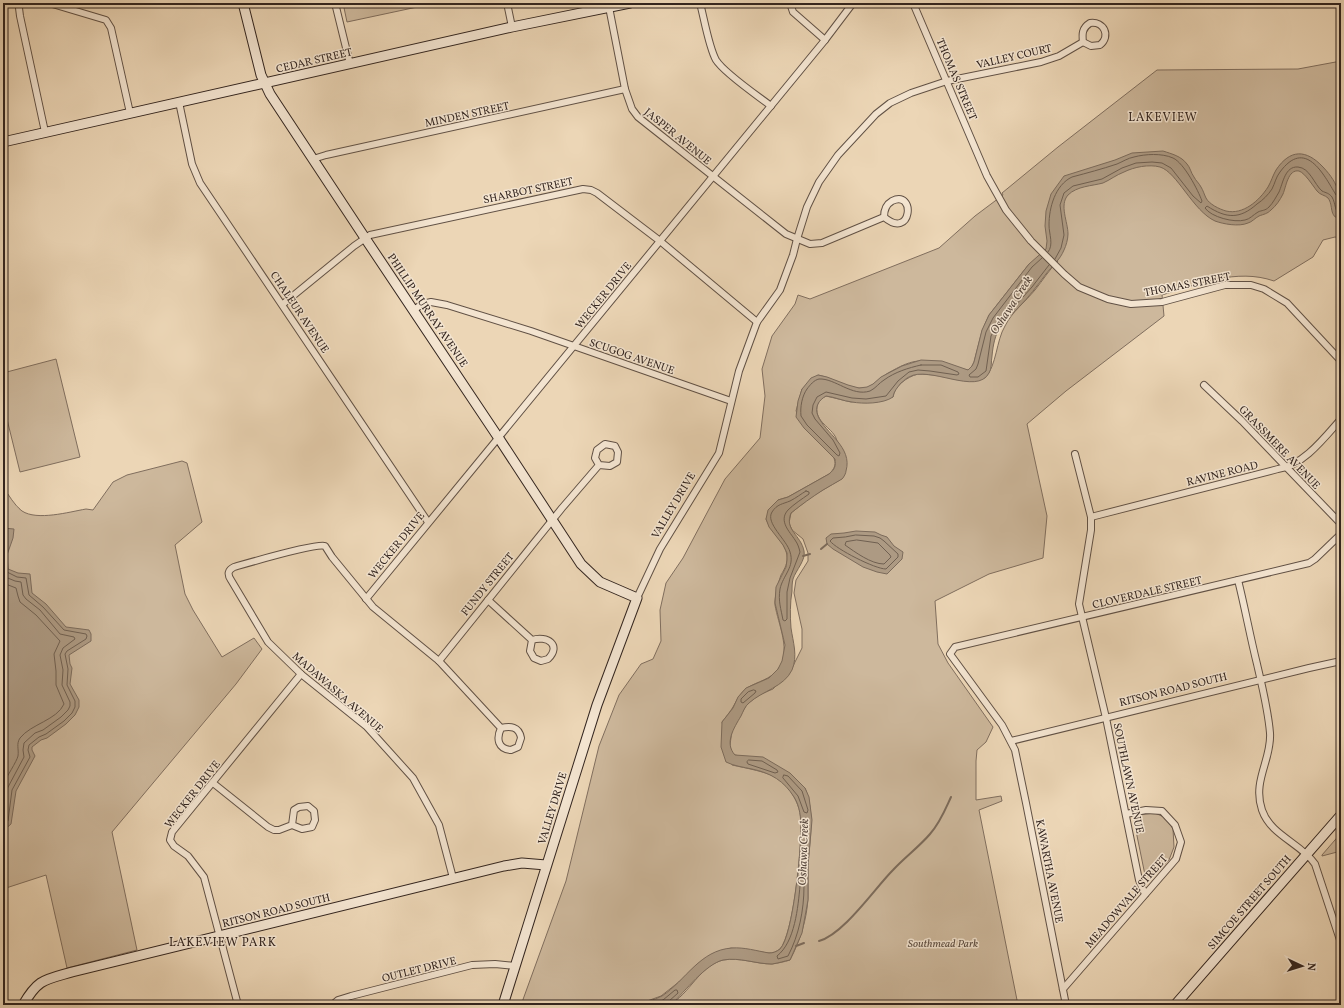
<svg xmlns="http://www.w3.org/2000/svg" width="1344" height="1008" font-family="Vollkorn,serif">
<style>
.green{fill:#cdb89c;stroke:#806e5e}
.water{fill:#ad9a83;stroke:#7c6b5b}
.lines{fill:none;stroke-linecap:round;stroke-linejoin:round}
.shore{stroke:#706051;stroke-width:1}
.stream{stroke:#7c6b5b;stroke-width:2}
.street-casing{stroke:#615145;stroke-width:8}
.secondary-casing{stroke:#33251f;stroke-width:11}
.street{stroke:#f3e4d0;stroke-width:6}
.secondary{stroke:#f3e4d0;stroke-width:9}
.labels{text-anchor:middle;stroke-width:3;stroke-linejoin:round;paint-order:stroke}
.street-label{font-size:11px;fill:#33251f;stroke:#f3e4d0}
.park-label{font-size:11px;font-style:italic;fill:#5a4a3e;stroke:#f3e4d0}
.neighbourhood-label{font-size:12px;letter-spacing:1px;fill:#33251f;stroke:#f3e4d0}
.water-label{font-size:12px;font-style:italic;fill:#58483d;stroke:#f3e4d0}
</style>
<rect width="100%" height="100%" fill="#ecd6b6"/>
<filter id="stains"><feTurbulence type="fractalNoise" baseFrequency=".005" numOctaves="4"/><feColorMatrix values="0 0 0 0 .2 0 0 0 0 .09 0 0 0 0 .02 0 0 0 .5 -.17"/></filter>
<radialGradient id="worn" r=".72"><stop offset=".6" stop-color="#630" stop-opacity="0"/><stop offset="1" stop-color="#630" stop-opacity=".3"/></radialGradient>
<g class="green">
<path d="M343,3H436L347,22Z"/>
<path d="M1341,61V238L1335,237L1323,240L1313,257L1274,281C1237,268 1198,284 1162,295L1164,316L1066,391L1027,424L1047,516L1043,558L989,574L935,601L938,644L948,663L993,727L986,742L977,750L976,761V800L1001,796L1002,801L979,810L1018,1005H669C690,994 699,966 723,960C740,957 756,964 772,964C778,963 784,962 790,960C800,941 807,919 808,898C808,887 808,875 808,864C810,838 815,813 805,788L740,756L735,755L731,751L730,745L732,730L747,704L759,695L773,689L791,670L802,648V629L794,593L796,580L808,561V553L803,539L792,530L789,523L791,513L811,497L843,478C841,470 839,444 836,438C831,427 815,422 817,407C818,401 821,399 826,396L851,402L893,397C894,386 907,377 918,374L985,378C997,365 996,341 1005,326C1012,312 1025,302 1035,290C1043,280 1049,270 1058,261L1029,264L989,315L982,331L974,362L972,366L968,370C953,368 938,361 923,361C911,360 899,367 888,373C881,377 873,387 865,388C849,390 834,378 818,375L802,389L796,411C802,419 807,430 814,438C823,448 846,459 829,474L788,497L778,500L766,519C771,532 785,542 787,555C788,563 785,568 781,575C779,580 774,599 775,605C778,624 792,652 778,669C770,680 758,681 747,688C740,693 737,700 733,707C730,712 726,717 722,722L732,765C745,768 769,772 779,779C789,786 797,800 800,812C804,833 794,934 780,949C776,952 773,953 769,953L731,948L717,952L661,996L636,1005H521L566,881L599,746L619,695L641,664L653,659L661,641L660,610L666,583L683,558L725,479L760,438L765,396L762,369L772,336L795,304L798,295L810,299L939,248L975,216L1003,195L1002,193L1058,147L1157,70L1298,69Z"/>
<path d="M56,359L80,457L20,472L3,403V373Z"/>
<path d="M182,461L187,463L202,522L175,545L185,594L193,610L222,657L254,638L262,649L236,684L112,832L137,950L67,968L46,875L3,889V487C9,495 14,505 22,511C37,521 69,512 86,509L93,510L113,482L127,475Z"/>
<path d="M1155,813L1166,818L1173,829L1174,847L1169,860L1153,877H1149L1145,875L1134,821L1137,815Z"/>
<path d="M1341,833V851L1322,856V855Z"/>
</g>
<g class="water">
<path d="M1163,151C1172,154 1181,156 1187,164C1190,167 1191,173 1194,177C1196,181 1199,183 1201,187C1203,190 1204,194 1206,198C1209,204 1219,209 1226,211C1243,215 1259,201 1268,187C1271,182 1273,175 1276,170C1290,149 1306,149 1323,167C1340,185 1341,197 1341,220C1328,216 1334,206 1328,198C1325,195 1320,195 1317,191C1313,186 1305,173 1299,171C1288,169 1286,187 1283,194C1280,200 1276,206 1271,210C1267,214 1264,214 1259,216C1255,218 1252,222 1248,223C1239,227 1223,224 1215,221C1193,211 1177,172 1160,167C1149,164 1134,167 1124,172C1116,175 1110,180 1103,183C1092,186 1077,186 1068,195C1059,205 1068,222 1068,234C1068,239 1066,246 1064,250C1060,260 1052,266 1046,274C1037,286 1029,297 1018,308C1013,314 1005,318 1001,325C995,335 993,345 992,356C991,361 992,369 989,373C977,396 929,365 909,377C906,378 904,381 901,383C897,388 894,391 893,397C883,404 863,404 852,402C843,401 835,397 826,396C819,400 814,407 818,416C825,433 853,447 846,471C846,473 844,477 842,479C836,483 829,486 823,490C812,497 801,505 791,513C784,530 801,535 804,551C806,560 796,570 793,579C792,583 792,587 792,591C790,603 790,616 791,628C793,642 798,656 792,670C784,687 762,691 749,703C745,706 743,712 741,716C734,728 724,743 735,755L763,757L790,773L805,788L809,797L812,820L808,866V900L802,933L790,960C784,961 779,963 772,964C756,964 740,957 723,960C706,964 685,991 672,1004L669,1005H636C644,1002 655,1000 662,996C686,980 700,950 732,948C744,947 757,951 769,953C773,953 776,952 780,949C793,936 801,850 801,829C801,819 800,806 794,797C784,781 771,773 752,769C743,767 734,766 726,762L721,747L722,722L733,708L738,697L746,688L769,678L778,669L782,661L785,645L775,603L776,587L786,567L787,560V553L783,545L769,527L766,519L768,510L778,500L788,497L829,474C835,469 836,466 835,459L804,428L796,417L798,401L802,389L811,378L818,375L827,377L848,385L859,388L867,387L873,384L881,377L902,366L921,360L942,361L968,370L972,366L974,362L982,330L989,315L1029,264L1046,249L1047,241L1045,226L1046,211L1051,194L1064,176L1115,160L1132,153Z"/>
<path d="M3,528L14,529L13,538L7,555L8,569L18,573L30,574L32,593L46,604L66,627L89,630L91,634V641L69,655L70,664L72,668L70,684L79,700V707L75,715L66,724L47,738L41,740L32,747V750L35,756L16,791L11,824L3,831Z"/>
<path d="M856,531L875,532L881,535L887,537L894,546L903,552L902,559L887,574L877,572L863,567L833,549L827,544L826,538L831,534L844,533Z"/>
</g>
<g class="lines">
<g class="shore">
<path d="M1341,196L1336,195C1323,173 1305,138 1280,172C1276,177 1275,183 1272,189C1268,195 1263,200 1257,204C1240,219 1227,219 1207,206L1205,208C1211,217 1234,223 1245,220C1250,219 1253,215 1258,212C1262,210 1265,211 1269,207C1273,203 1276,197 1279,192C1283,183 1285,166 1298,167C1310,168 1314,184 1322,191C1326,193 1329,193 1332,197C1336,204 1334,211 1341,216"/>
<path d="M1048,252C1054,245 1049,234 1049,225C1049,208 1055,185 1072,177C1087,173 1102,169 1117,164C1122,162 1128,158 1134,157C1145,154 1162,153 1173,158C1184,163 1198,190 1202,201L1201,203L1193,196L1171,168L1162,163L1152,162L1136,163L1122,168L1102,179L1073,186L1064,193L1060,205L1064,235L1061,248L1055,259"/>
<path d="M1042,258L1032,267L993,318L986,332L978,364L976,369L969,375L970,377H978L986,371L991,336L999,321L1014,307L1032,287L1049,265"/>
<path d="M921,365H941L958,372L959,374L957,375L930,371L918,370L909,372L898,381L886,396L866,399L852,398L826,392L817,397L813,405L812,413L815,419L833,440L840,453L839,456L837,455L807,425L801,416C800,407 802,396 807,389C810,385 814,380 819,379C835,378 852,397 870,391C876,388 879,383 884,380C895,372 908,368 921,365Z"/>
<path d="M806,491L809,492V494C802,499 794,504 788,510C778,521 790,532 795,540C798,544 799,548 800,552L790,578L787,592V619L785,621L783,620C781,609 778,601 780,589C783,575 795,567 790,552C787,540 765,523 772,512C777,504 783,504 790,501C796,498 801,494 806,491Z"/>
<path d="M856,535L874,536L880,538L884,541L898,554V557L886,569C875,569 836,549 830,541L833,538L845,537Z"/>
<path d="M857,540L878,543L890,555L891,557L884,564C871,564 855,552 845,545L846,542Z"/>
<path d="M3,556L5,571L17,577L26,578L29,595L43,607L64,630L86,634L87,636L86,639L67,651L65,654L68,669L67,685L75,701V707L72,713L64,721L46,734L39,737L29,745L28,750L30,757L12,790L8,821L3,826"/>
<path d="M3,576L15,581L21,582L23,595L26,599L40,610L60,634L74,637L75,639L63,648L60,655L63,670L62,685L70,702V706L68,710L61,717L43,730L35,733L24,743L23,750L24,757L7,789L3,818"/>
<path d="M3,583L16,588L18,596L20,602L36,615L60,641L54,654L56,671V685L64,704C57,720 31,724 20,738C16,744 19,749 18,756C17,761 6,778 3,784"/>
<path d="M754,690L756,691L755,693L743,703L741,702V699L748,692Z"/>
<path d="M749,760L762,761L777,770L778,772L775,773L748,764L747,762Z"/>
<path d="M784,775L788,776L802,791L808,810L807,813L804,812L798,796L783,778Z"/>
<path d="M802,884L804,886C804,910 799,935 788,956L778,959L777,956C795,942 798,907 800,886Z"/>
<path d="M648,1005L663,1000L675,990H677L678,993L669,1001L668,1005"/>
</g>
<g class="stream">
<path d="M821,549L827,544"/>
<path d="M803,556L810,554"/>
<path d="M819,941C844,934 875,888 893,870C905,857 919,847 930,834C940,823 945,810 951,797"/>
<path d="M796,946L804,943"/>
</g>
<g class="street-casing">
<g id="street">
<path d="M21,3L19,8L20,16L45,132"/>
<path d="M49,3L106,20L111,28L130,113"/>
<path d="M335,3L350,64"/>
<path d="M507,3L512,27"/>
<path d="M700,3C704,18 709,48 716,60C724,73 758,96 771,106"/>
<path d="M790,3L793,12L825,40"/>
<path d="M913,3L987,176L1006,210L1031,241L1064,274L1079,287L1108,299L1131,304L1162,302L1225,285H1251L1264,289L1287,303L1341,361"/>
<path d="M609,7L625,89L632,109L638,117L786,234L810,244L822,243L884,217C912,241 916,189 892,201C885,205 884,211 884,217"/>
<path d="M1090,23C1104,21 1111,36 1100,45L1091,46L1083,42C1082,34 1082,28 1090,23Z"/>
<path d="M179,102L192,164L200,183L428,522"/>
<path d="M313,159L326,155L625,89"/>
<path d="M283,304L354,246L370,235L583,189L591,190L597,193L660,241L757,322"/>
<path d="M413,310L423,304L431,302L447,305L531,331L731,401"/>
<path d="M1204,385L1242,421L1341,524"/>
<path d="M1075,454L1091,517V530L1079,604L1106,718L1139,880L1145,894"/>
<path d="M1091,517L1278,469C1303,466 1325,437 1341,419"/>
<path d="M1238,580C1245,608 1250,636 1257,664C1262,686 1268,709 1270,733C1272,759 1252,781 1262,810C1271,836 1301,843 1315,864L1341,943"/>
<path d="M637,598L660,549L719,453L739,371L757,322L780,290L793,255L797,239L807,207L819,182L838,155L876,114L890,103L911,93L947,81L1041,62L1059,56L1083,42"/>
<path d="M366,599L825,40L853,3"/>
<path d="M488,600L532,640L530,651L534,658L541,661L548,659C562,645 547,635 532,640"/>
<path d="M439,661L562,508L599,465L610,466L617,462L618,452L615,446L605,444L597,450L595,458L599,465"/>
<path d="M1011,741L1309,668L1341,661"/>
<path d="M213,783L268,827L274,830H279L292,825L302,829L312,827L315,820L314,811L308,806L299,807L294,810L292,825"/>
<path d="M453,878L439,825L413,778L367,727L301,674L268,642L231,580C227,574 228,570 234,567C248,563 316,543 325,546L332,557L373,607L439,661L501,728C496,739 498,749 511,750L518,747L521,738C519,726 510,726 501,728"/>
<path d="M1063,989L1176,859L1181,842L1175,825L1162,811L1146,810L1126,814"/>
<path d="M238,1005L204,877L188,856L174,846L170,840L172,832L301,674"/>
<path d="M332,1005L338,1000L351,996L472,965L495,964L515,966"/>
<path d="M1066,1005L1026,803L1015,750L1002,725L950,654L955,647L1309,563L1315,559L1341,534"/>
</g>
</g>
<g class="secondary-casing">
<g id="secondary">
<path d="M243,3L261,75L270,94L365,238L498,437L581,564L600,582L637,598L597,705L503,1005"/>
<path d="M3,142L512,27L630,3"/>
<path d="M23,1005C38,979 44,980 72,972L504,866L522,863L546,865"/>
<path d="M1175,1005L1341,815"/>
</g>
</g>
<use href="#street" class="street"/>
<use href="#secondary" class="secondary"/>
</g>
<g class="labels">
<g class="street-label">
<text transform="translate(1014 56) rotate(-13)" y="4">VALLEY COURT</text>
<text transform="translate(314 60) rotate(-13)" y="4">CEDAR STREET</text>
<text transform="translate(957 79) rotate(67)" y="4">THOMAS STREET</text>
<text transform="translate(467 114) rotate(-12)" y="4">MINDEN STREET</text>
<text transform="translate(678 136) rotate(39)" y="4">JASPER AVENUE</text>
<text transform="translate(528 190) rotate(-12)" y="4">SHARBOT STREET</text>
<text transform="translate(1187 284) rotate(-11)" y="4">THOMAS STREET</text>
<text transform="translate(603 295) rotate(-51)" y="4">WECKER DRIVE</text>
<text transform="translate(428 310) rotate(56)" y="4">PHILLIP MURRAY AVENUE</text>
<text transform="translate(300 312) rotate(56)" y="4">CHALEUR AVENUE</text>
<text transform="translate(632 356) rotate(19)" y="4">SCUGOG AVENUE</text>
<text transform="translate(1280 447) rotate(46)" y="4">GRASSMERE AVENUE</text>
<text transform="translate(1222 473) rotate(-14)" y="4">RAVINE ROAD</text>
<text transform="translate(673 505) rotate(-59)" y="4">VALLEY DRIVE</text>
<text transform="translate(396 545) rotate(-51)" y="4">WECKER DRIVE</text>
<text transform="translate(487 584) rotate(-51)" y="4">FUNDY STREET</text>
<text transform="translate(1147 592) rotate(-13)" y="4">CLOVERDALE STREET</text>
<text transform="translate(1173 689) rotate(-14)" y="4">RITSON ROAD SOUTH</text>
<text transform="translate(338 692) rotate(41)" y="4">MADAWASKA AVENUE</text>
<text transform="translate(1129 778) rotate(78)" y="4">SOUTHLAWN AVENUE</text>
<text transform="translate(192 794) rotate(-52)" y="4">WECKER DRIVE</text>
<text transform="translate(552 808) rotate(-73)" y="4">VALLEY DRIVE</text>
<text transform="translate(1050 871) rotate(79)" y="4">KAWARTHA AVENUE</text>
<text transform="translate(1126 901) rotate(-49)" y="4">MEADOWVALE STREET</text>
<text transform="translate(1249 902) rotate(-49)" y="4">SIMCOE STREET SOUTH</text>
<text transform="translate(276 910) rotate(-14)" y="4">RITSON ROAD SOUTH</text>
<text transform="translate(419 969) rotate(-14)" y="4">OUTLET DRIVE</text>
</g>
<g class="park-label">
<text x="943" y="947">Southmead Park</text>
</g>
<g class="neighbourhood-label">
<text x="1163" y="121">LAKEVIEW</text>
<text x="223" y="946">LAKEVIEW PARK</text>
</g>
<g class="water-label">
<text transform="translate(1011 305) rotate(-57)" y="4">Oshawa Creek</text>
<text transform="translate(803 852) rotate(-88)" y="4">Oshawa Creek</text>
</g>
</g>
<rect width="1344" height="1008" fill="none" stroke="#ecd6b6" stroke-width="16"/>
<rect x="4" y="4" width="1336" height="1000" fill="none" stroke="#33251f" stroke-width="2"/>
<rect x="8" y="8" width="1328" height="992" fill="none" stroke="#33251f"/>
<g transform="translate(1302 966) rotate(94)" stroke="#f3e4d0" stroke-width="3" paint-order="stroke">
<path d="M0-3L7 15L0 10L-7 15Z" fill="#33251f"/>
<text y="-6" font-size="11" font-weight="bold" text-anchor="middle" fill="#33251f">N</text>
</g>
<rect width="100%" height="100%" filter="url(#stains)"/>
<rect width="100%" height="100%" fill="url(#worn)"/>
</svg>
